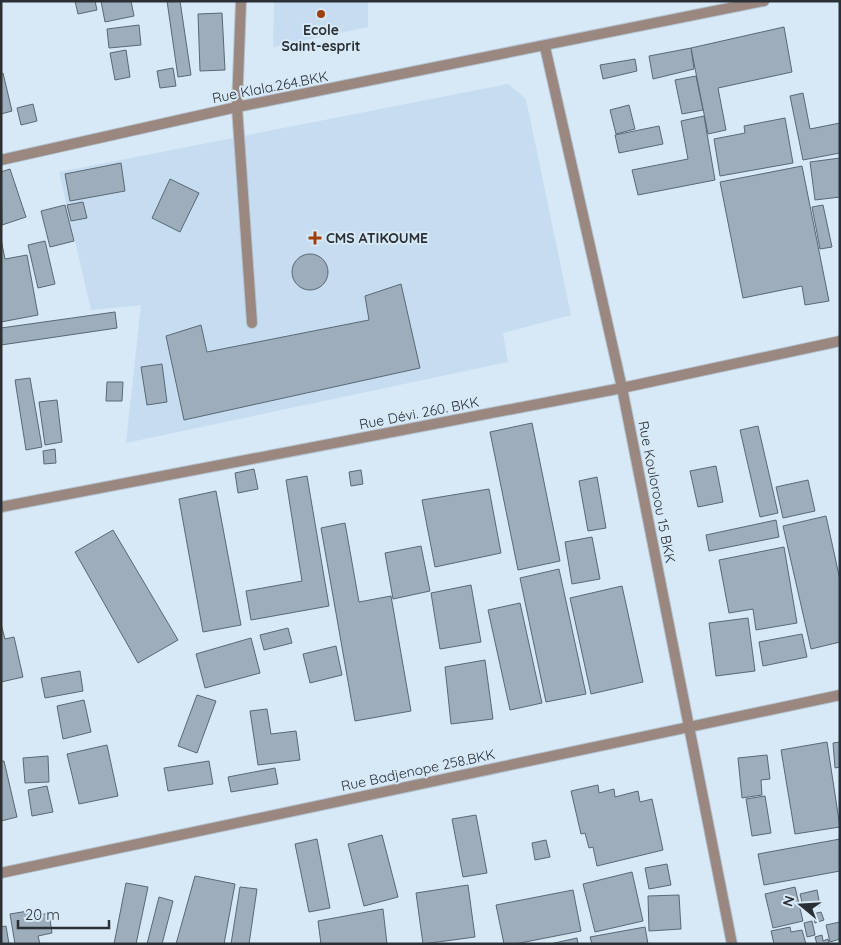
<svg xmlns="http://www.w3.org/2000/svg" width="841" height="945" font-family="Quicksand,sans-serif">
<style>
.built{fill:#c6ddf1}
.building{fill:#9dadbb;stroke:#596874}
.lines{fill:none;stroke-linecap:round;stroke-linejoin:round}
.lane-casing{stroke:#b4c3d0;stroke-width:12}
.street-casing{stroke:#b4c3d0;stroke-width:12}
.lane{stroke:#9a8880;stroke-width:10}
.street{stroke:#9a8880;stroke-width:10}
.poi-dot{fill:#a23e0a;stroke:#d7e8f6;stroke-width:2}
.labels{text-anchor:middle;stroke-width:4;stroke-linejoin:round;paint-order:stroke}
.poi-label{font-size:14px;font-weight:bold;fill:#2a3036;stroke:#d7e8f6}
.street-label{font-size:14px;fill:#2a3036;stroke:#d7e8f6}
</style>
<rect width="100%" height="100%" fill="#d7e8f6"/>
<g class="built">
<path d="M274,1H368V27L273,47Z"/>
<path d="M508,84L526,99L571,315L503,333L508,362L126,443L141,305L91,310L59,172Z"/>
</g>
<g class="building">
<path d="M75,1H95L97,10L78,14Z"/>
<path d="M101,1H131L134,16L105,22Z"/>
<path d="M167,1H180L191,75L178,77Z"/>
<path d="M222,13L225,70L200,71L198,14Z"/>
<path d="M139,25L141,45L109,48L107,29Z"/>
<path d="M784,27L792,72L718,88L726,130L708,134L691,48Z"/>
<path d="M691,48L694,69L653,79L649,56Z"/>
<path d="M126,50L130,77L115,80L110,53Z"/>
<path d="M635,59L637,71L603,79L600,65Z"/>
<path d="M173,68L176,86L160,88L157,71Z"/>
<path d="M3,73L12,111L1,114V74Z"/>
<path d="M696,76L703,110L682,114L675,80Z"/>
<path d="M803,93L810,129L840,123V153L803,160L790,96Z"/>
<path d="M33,104L37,121L21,125L17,108Z"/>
<path d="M629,105L635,129L616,134L610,110Z"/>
<path d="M704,116L715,180L638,195L632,170L688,159L681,121Z"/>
<path d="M785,118L793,163L720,176L714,139L745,133L744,126Z"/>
<path d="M659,126L663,144L619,153L615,135Z"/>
<path d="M840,158V197L815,200L810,162Z"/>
<path d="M121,163L125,191L70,201L65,174Z"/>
<path d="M802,166L829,301L805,305L802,286L743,298L720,182Z"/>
<path d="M10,169L26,217L2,225L1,172Z"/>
<path d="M170,179L199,193L180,232L152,218Z"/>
<path d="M83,202L87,218L71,221L67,205Z"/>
<path d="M65,205L74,241L50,247L41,211Z"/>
<path d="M823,205L832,247L820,249L812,207Z"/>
<path d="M1,239L5,259L27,255L38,315L1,322Z"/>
<path d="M45,241L55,284L38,288L28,245Z"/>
<circle cx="310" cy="272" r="18"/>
<path d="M401,284L420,368L184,420L166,336L201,325L207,352L369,320L365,296Z"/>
<path d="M115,312L117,328L1,345V328Z"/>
<path d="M162,364L167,402L147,405L141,367Z"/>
<path d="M30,378L42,447L26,450L15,380Z"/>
<path d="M107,382H123L122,401H106Z"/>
<path d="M57,400L62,442L45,445L39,402Z"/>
<path d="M532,423L560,561L518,570L490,432Z"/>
<path d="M758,426L778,513L760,517L740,430Z"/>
<path d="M55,449L56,463L44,464L43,451Z"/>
<path d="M716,466L723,502L698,507L690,471Z"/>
<path d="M254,469L258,489L238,493L235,473Z"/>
<path d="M361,470L363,484L351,486L349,472Z"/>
<path d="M307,476L329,606L251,620L246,591L302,581L286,480Z"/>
<path d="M597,477L606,528L588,531L579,481Z"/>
<path d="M808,480L815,511L783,518L776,487Z"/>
<path d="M489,489L501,553L435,567L422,500Z"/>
<path d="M216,491L241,625L203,632L179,499Z"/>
<path d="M826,516L840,580V642L811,649L783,526Z"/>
<path d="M776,520L779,537L709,551L706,535Z"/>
<path d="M345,523L359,602L391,596L411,711L355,721L321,528Z"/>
<path d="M113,530L178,640L138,663L75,552Z"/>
<path d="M592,537L600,579L572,584L565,542Z"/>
<path d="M421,546L430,591L393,599L385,553Z"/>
<path d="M784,547L797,623L756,630L753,609L729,613L719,560Z"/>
<path d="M559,569L586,694L546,702L520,578Z"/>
<path d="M471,585L481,642L440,649L431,593Z"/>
<path d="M622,586L643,682L591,694L570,598Z"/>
<path d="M520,603L542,703L510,710L488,610Z"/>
<path d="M748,618L755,671L716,676L709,623Z"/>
<path d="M1,624L5,639L14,637L23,677L1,682Z"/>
<path d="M288,628L292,643L264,650L260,635Z"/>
<path d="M802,634L807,657L763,666L759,642Z"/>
<path d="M251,638L260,673L205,688L196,654Z"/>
<path d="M336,646L342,675L310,683L303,654Z"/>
<path d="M485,660L493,719L451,724L445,667Z"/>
<path d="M80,671L83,691L45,698L41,678Z"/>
<path d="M197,695L216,701L197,753L178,746Z"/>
<path d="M84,700L91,732L63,739L57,706Z"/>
<path d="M267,709L271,734L296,731L300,760L258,765L250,711Z"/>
<path d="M827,742L840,827L795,834L781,750Z"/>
<path d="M840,742V767L835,768L833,743Z"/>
<path d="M107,745L118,796L79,804L67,754Z"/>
<path d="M767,755L770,779L761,780L762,795L742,798L738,758Z"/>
<path d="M48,756L49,782L25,783L23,758Z"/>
<path d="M1,761H4L17,817L1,821Z"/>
<path d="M209,761L213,784L168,791L164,768Z"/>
<path d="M275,768L278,784L231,792L228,777Z"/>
<path d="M598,785L599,793L614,789L615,797L638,791L640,802L652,799L663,850L597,866L593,847L589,848L585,833L581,834L571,791Z"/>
<path d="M47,786L53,812L32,816L28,790Z"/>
<path d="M765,796L771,833L752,836L746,799Z"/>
<path d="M476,815L487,873L463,877L452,819Z"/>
<path d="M382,835L398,897L364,906L348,844Z"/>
<path d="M317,839L330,908L309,912L295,844Z"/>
<path d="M840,839V871L764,885L758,854Z"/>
<path d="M546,840L550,857L535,860L532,843Z"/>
<path d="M667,864L671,885L649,889L645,868Z"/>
<path d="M632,872L643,921L595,932L583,884Z"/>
<path d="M195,876L235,884L224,944H176Z"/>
<path d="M126,883L148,887L136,944H114Z"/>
<path d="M468,885L475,937L423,944L416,893Z"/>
<path d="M240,887L257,889L249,944H231Z"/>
<path d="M795,887L803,921L773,928L765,894Z"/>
<path d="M573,890L581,931L515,944H504L496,905Z"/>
<path d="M817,890L820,906L804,910L800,894Z"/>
<path d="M679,895L681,929L649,931L648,896Z"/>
<path d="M159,897L173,901L162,944H147Z"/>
<path d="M383,909L387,944H321L318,921Z"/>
<path d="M34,910L35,916L49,913L52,933L38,936L40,944H15L10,914Z"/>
<path d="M821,912L824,920L815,923L813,914Z"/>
<path d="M812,921L815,935L807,937L804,923Z"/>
<path d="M840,922V939L830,942L826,925Z"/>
<path d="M6,926L9,944H1V927Z"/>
<path d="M645,927L648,944H592L590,937Z"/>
<path d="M790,927L791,932L802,930L806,944H774L771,931Z"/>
<path d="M822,935L823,941L828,939L829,943L817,944L815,937Z"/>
<path d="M577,938L578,944H550Z"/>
</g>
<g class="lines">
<g class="lane-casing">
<path id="lane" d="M237,107L252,323"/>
</g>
<g class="street-casing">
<g id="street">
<path d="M545,47L622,388L732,944"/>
<path d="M237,107L241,1"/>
<path d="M1,160L237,107L764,1"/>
<path d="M1,507L622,388L840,341"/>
<path d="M1,873L840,695"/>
</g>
</g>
<use href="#lane" class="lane"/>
<use href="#street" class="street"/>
</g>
<g class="poi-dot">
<circle cx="321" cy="14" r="5"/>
<path d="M312.5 230.5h5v5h5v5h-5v5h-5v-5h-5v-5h5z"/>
</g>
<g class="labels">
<g class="poi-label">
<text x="321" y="35">Ecole<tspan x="321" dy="16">Saint-esprit</tspan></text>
<text x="326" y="243" text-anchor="start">CMS ATIKOUME</text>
</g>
<g class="street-label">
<text transform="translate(270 87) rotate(-11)" y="5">Rue Klala.264.BKK</text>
<text transform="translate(419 413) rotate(-11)" y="5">Rue Dévi. 260. BKK</text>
<text transform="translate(657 492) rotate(79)" y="5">Rue Kouloroou 15 BKK</text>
<text transform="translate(418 770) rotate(-12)" y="5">Rue Badjenope 258.BKK</text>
</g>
</g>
<rect width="841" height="945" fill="none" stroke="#2a3036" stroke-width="5"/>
<g transform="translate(801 905) rotate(288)" stroke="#d7e8f6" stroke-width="4" paint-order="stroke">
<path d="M0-4L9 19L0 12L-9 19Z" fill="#2a3036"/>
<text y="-8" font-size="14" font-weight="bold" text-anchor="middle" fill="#2a3036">N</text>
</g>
<path d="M18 920v8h91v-8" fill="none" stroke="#2a3036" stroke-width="2.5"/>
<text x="25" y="920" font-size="15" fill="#2a3036" stroke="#d7e8f6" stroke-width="4" paint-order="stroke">20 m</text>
</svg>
